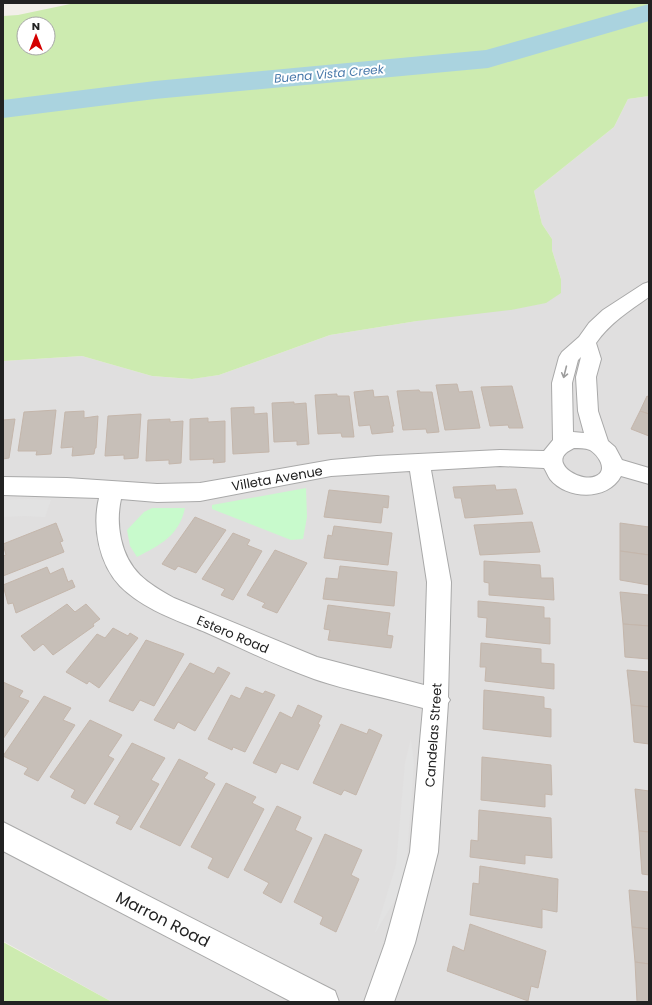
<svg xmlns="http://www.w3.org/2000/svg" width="652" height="1005" font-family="Poppins,sans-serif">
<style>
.residential{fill:#e0dfdf}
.grass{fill:#cdebb0;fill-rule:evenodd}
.park{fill:#c8facc}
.parking{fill:#e2e2e2}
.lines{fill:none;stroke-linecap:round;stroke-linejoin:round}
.river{fill:#aad3df;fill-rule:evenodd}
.building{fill:#c7bfb8;stroke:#c4b6ab}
.minor-casing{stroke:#a9a9a9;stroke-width:2}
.minor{fill:#fff;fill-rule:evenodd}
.oneway{stroke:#9c9c9c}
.labels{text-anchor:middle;stroke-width:4;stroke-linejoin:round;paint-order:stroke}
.far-water-label{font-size:12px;font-style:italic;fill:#4a7aab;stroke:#fff}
.street-label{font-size:13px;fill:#222;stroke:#fff}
.near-street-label{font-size:16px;fill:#222;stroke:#fff}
</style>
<rect width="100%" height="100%" fill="#f2efe9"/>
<path class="residential" d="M649,96V1002H112L3,941V361L82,356L152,376L191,379L219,375L330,335L417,321L561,279L552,250V239L542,224L534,191L614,127L628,99Z"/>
<g class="grass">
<path d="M75,3H649V96L628,99L614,127L534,191L542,224L552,239V250L561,279V293L546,303L511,310L417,321L330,335L219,375L192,379L152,376L82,356L3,361V16L18,15ZM24,24H48V48H24Z"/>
<path d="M3,942L112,1002H3Z"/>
</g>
<g class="park">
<path d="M306,488L307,517L303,539L291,540L212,509V505Z"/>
<path d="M152,508H185C179,536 160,545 137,557L130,546L127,530L144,512Z"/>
</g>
<g class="parking">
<path d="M28,499L51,500L45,517L25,516L3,517V500Z"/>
<path d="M411,739L414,764L406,867L397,897L375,933L396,865L405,763Z"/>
</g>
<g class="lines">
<path class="river" d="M649,4V21L488,68L155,99L3,118V100L155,81L486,50Z"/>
</g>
<g class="building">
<path d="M457,384L459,392L472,391L480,428L445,430L436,385Z"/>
<path d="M512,386L523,428H509L508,425L490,426L481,387Z"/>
<path d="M373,390L374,397L388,396L394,426H392L393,432L372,434L370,425L359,426L354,392Z"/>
<path d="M419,390L420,392H432L439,432L427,433L426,429L403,430L397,391Z"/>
<path d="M337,394V396H349L354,437H342L341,433L318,434L315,395Z"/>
<path d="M647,396L649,397V414L640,411Z"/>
<path d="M294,402V404L306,403L309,444L297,445V441L274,442L272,403Z"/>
<path d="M254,407V414L267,413L269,452L233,454L231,408Z"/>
<path d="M56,410L51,454L36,455L37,451H18L24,412Z"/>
<path d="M84,411V418L98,416L96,448H95L94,454L72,456L73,447L61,448L65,412Z"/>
<path d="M640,411L649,414V436L631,429Z"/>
<path d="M141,414L138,458L124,459V455L105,456L108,416Z"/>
<path d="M208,418V422L225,421V462L213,463L214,459L190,460V419Z"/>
<path d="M15,419L9,458L3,459V420Z"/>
<path d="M170,419V422L183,421L181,463L169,464V460L146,461L148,420Z"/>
<path d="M495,485L496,490L516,489L523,514L465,518L461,498H455L453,487Z"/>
<path d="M329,490L389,496L388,508L383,507L381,523L324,517Z"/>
<path d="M195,517L226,530L196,573L178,566L175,570L162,564Z"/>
<path d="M532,522L540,552L480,555L474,525Z"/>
<path d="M56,523L63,541L60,542L64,552L3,576V556L6,555L3,544Z"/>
<path d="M620,523L649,527V555L620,551Z"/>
<path d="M334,526L392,533L388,565L324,558L328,535L332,536Z"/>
<path d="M233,533L250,540L247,545L262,551L233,600L221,595L225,589L202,579Z"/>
<path d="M275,550L307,563L277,613L262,607L265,603L247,595Z"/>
<path d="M620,551L649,555V585L620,580Z"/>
<path d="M484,561L540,565L541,578H553L554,600L489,595V583L484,582Z"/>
<path d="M340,566L397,572L394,606L323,599L326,578L338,579Z"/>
<path d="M47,567L50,574L63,568L68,582L72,580L75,587L16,613L13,603L8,604L3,585Z"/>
<path d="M620,592L649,595V626L623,624Z"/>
<path d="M478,601L544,607V618H550V644L486,637L487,618L478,617Z"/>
<path d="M67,604L75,612L86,604L100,619L93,624L94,626L53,655L43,644L34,651L21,636Z"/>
<path d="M328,605L390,613L387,635L393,636L391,648L328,640L330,630L324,629Z"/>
<path d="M623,624L649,626V659L625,657Z"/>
<path d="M113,628L128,636L130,633L138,638L99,688L89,681L87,684L66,672L97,634L105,638Z"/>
<path d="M146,640L184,654L154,706L140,700L133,711L109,701Z"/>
<path d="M481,643L541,649V663L554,664V689L485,681L486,667H480Z"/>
<path d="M190,663L214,674L218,667L230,673L195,731L178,722L174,729L154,720Z"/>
<path d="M627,670L649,672V707L631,705Z"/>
<path d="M3,682L23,691L19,697L29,701L3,739Z"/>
<path d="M246,687L263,694L265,691L275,695L245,752L233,747L232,750L208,739L231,695L240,699Z"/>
<path d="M484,690L544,697V708L551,709V737L483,729Z"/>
<path d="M44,696L71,708L63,720L75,725L38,781L24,774L28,768L3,756Z"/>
<path d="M298,705L322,716L318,724L320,725L298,770L281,763L276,773L253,763L280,712L292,718Z"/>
<path d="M631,705L649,707V744L634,742Z"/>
<path d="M90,720L122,735L108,756L114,759L85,804L71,797L75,790L50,777Z"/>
<path d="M341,724L367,734L369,729L382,735L356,795L344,790L341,795L313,783Z"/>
<path d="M132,743L165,758L151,780L159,784L131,830L116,823L120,816L94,804Z"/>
<path d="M482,757L551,765L552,795L545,794V807L481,800Z"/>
<path d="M179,759L208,773L204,778L215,784L180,846L140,827Z"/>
<path d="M226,783L256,797L252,803L264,809L228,878L208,868L213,858L191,847Z"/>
<path d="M635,789L649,791V832L639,831Z"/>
<path d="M277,806L301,817L295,830L312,838L281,903L263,893L269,883L244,870Z"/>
<path d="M479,810L551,818L552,858L525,855V864L470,857L471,840L478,841Z"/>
<path d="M639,831L649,832V875L642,874Z"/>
<path d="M325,834L362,850L351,875L359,879L336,932L320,924L323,917L294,902Z"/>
<path d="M480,866L558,879L557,912L542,909V928L470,915L473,883L479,884Z"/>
<path d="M629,890L649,892V929L632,927Z"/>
<path d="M470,924L546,951L538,988L531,986L528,1001L447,971L453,946L464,951Z"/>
<path d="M632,927L649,929V964L635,962Z"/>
<path d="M635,962L649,964V1002H637Z"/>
</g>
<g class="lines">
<g class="minor-casing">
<g id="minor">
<path d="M649,282V297C629,311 610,323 596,343L601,359L596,377L598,411L608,441L615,447L622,460L649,468V484L621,476C608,501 567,500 550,479C548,476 546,471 544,468L500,466L431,470L451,582L448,697L450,700L448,703L438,852L415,943L394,1002H364L385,943L410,852L423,708C387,698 349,691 314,679C277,666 241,648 205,632C176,620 143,609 120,586C99,564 92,527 99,498L3,495V477L67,478L157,484L200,483L331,460L377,456L500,450L544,451L553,440L552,383L559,357L562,352L579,337L589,323L603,310L643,284ZM581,357L576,377L578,411L584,433L573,432L572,383L578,360ZM574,448C579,448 585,448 590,450C598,455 609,470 596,476C582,483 552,465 566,453C568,451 572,449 574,448ZM410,471L427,582L424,685L317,657L174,598C147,583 128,571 121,539C118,525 118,513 121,499L157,502L200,501L331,476Z"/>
<path d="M3,822L335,991L339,1002H292L3,851Z"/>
</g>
</g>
<use href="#minor" class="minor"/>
</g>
<defs><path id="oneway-shaft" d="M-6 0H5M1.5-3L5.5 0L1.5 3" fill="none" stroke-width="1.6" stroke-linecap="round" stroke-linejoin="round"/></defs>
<use class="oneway" href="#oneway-shaft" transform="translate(565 372) rotate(104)"/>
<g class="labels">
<g class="far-water-label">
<text transform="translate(329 74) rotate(-5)" y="4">Buena Vista Creek</text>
</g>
<g class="street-label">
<text transform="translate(277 478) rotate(-10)" y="5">Villeta Avenue</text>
<text transform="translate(233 634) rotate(23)" y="5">Estero Road</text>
<text transform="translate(433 735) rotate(-86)" y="5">Candelas Street</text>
</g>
<g class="near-street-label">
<text transform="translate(163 919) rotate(27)" y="6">Marron Road</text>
</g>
</g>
<rect width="652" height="1005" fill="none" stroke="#222222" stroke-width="8"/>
<g transform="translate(36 36)"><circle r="19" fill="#ffffff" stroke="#a7a7a7"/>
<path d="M0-3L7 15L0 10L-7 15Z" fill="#d40000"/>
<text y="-6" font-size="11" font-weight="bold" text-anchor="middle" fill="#222222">N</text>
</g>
</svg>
